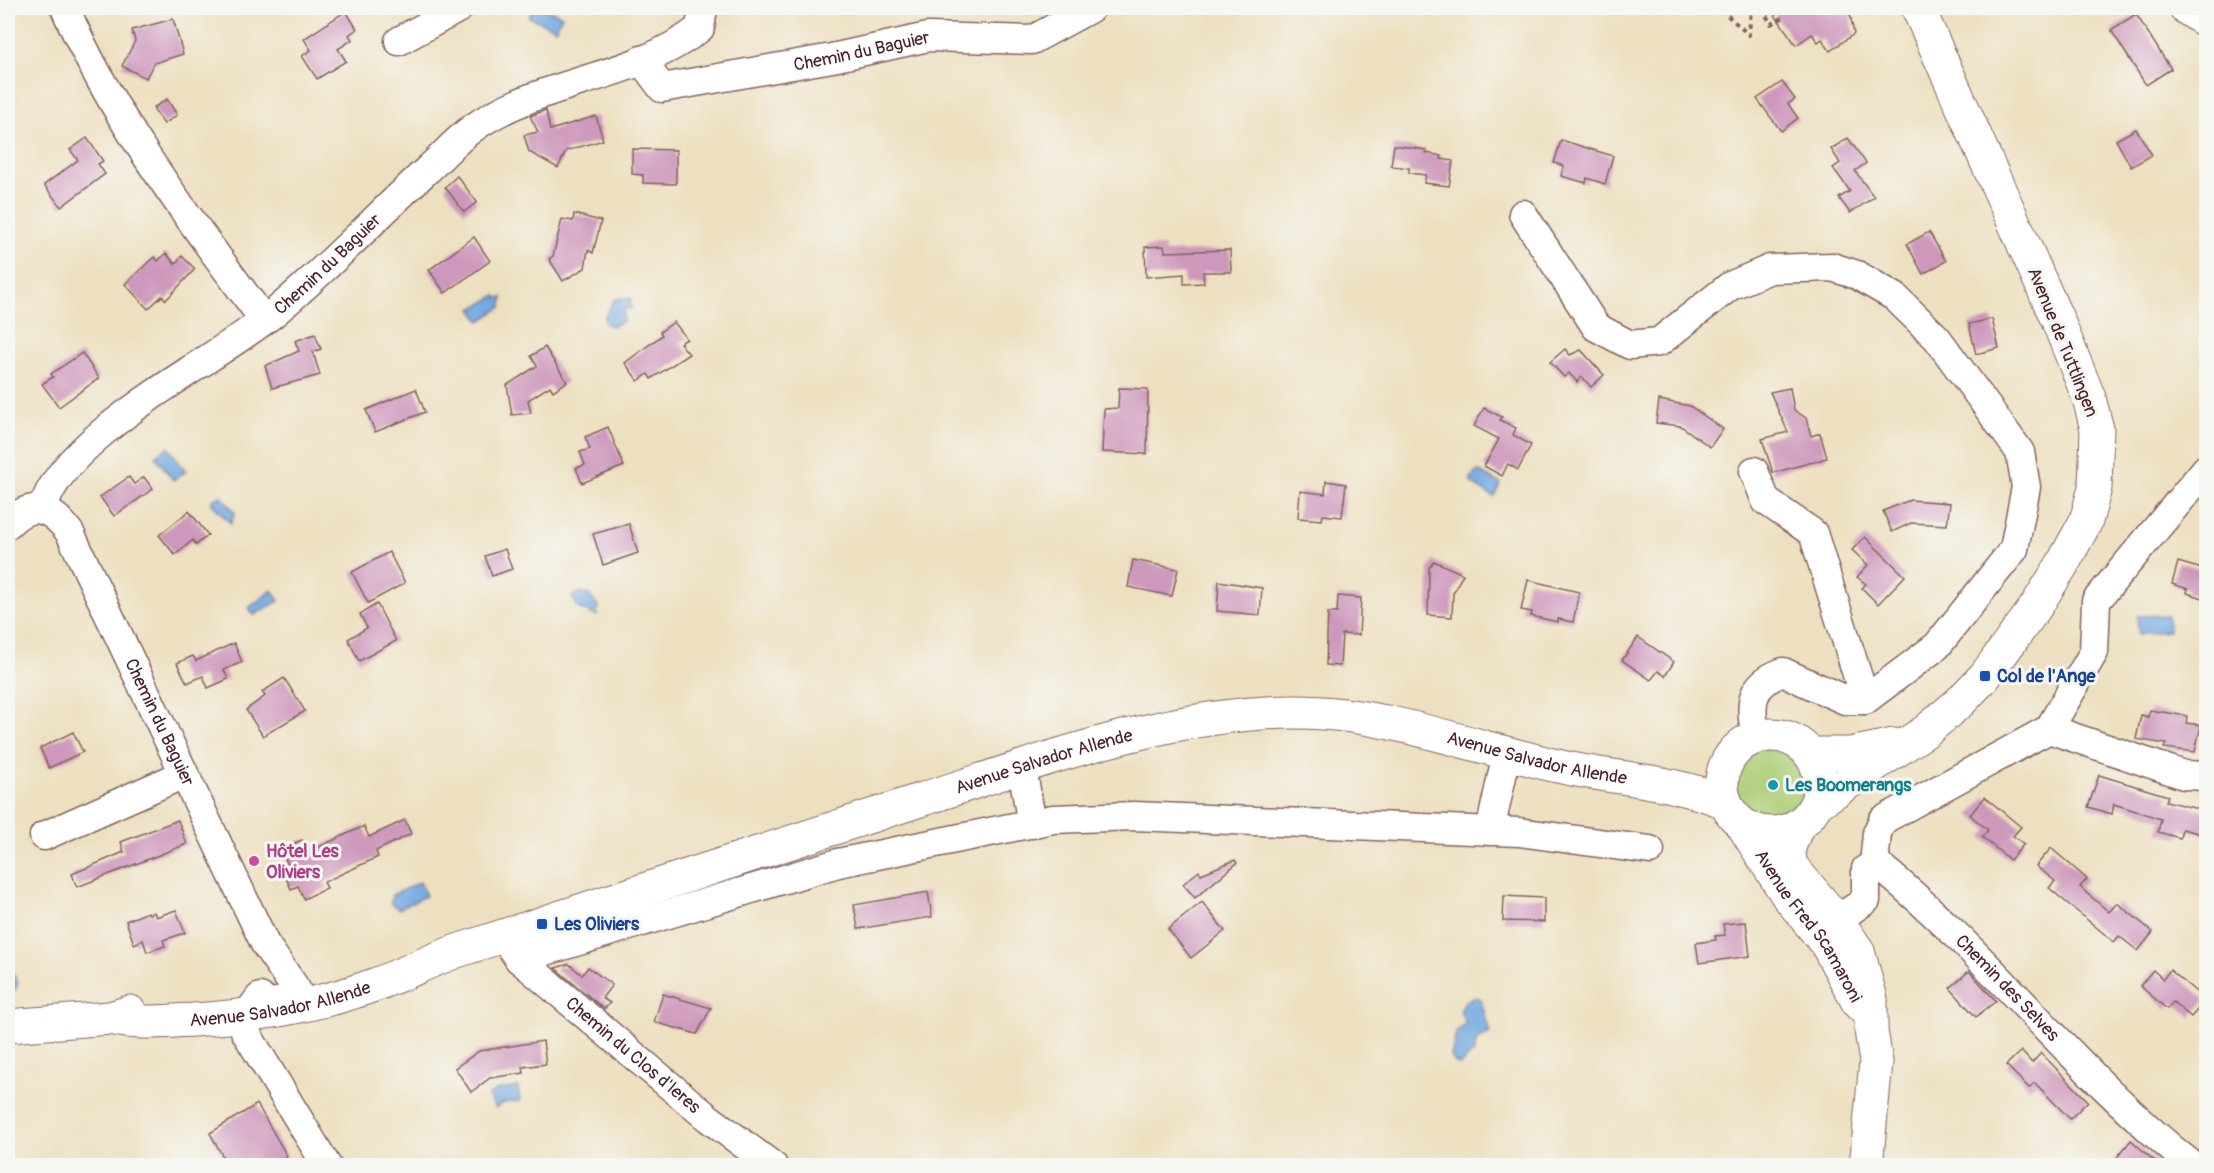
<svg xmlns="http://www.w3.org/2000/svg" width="2214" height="1173" font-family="Pangolin,sans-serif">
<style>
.green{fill:#adcd75;stroke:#7c7650;stroke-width:1.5}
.water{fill:#72a8e0;stroke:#5e6486;stroke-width:1.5}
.building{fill:#ce97bc}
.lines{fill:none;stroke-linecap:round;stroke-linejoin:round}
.minor-casing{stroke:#83635f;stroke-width:31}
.major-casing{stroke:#83635f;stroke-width:35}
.path{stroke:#83635f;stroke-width:4;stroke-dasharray:4.5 4.5;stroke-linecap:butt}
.minor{stroke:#fff;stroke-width:28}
.major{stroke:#fff;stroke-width:33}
.transit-dot{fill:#1a4fb4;stroke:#f6f6f2;stroke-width:2}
.culture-dot{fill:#0f9aa8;stroke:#f6f6f2;stroke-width:2}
.hotel-dot{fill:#d1479c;stroke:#f6f6f2;stroke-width:2}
.labels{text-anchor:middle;stroke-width:6;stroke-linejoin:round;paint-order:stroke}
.street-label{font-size:18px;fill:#4a1f2b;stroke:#f6f6f2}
.transit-label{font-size:18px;font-weight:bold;fill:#164399;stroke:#f6f6f2;text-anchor:start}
.culture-label{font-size:18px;font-weight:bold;fill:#0d838f;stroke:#f6f6f2;text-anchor:start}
.hotel-label{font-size:18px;font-weight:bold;fill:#b23c85;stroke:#f6f6f2;text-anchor:start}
</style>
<rect width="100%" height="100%" fill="#f6f6f2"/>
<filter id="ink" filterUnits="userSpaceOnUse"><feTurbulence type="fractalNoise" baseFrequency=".0167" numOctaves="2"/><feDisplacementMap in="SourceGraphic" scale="12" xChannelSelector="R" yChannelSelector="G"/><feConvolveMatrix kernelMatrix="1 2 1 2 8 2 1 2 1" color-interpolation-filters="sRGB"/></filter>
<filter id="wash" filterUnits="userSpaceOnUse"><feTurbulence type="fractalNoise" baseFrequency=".008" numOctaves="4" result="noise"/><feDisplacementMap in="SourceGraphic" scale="24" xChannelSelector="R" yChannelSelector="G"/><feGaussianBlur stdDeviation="1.35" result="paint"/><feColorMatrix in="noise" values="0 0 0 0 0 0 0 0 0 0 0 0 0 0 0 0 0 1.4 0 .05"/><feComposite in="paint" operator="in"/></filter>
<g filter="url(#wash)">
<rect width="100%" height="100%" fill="#ede0c0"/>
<circle class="green" cx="1771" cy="783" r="36"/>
<g class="water">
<path d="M534,8H544L562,16L556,29L529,17Z"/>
<path d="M496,295L497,298L503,297L502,307L480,321L472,309Z"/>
<path d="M620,298H631V309H624L623,321L613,326L606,324L604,318L614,300Z"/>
<path d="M168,447L186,471L173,480L155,456Z"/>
<path d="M1478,471L1501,484L1494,497L1471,483V477Z"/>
<path d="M221,496L235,512L231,524L212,504V500Z"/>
<path d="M272,590L279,601L254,615L249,608Z"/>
<path d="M581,592L588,594L598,606L597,616L578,608L572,596Z"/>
<path d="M2168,615L2169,631L2138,634L2137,616Z"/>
<path d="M420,882L426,896L399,909L391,904L392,895Z"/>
<path d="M8,972L14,976L18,983L15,990L8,992Z"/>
<path d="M1477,997L1481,1000L1490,1033L1477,1039L1474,1052L1460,1065L1455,1063L1451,1056L1456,1033L1466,1023L1460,1012L1465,1001Z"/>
<path d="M518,1087L520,1101L503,1103L496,1108L488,1096L497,1090Z"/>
</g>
<g id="blocks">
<g class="building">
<path d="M1770,8H1849L1854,34L1830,51L1822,39L1818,42L1812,34L1796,45Z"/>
<path d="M346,11L357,29L349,35L352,40L338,49L346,61L317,79L302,56L311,50L304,39Z"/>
<path d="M2136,14L2171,69L2146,85L2111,30Z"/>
<path d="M173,19L183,54L154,63L146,78L122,66L135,41L132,30Z"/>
<path d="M1782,82L1795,99L1788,104L1798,118L1781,131L1757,99Z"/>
<path d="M167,99L177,115L164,124L153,108Z"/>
<path d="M546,110L550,130L596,116L603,140L566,151L558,168L529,152L524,135L538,132L530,116Z"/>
<path d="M2136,129L2152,155L2131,167L2116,140Z"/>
<path d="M87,138L103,161L98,164L105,174L61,207L44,185L78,160L70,150Z"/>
<path d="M1848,138L1866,163L1855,171L1874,197L1850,213L1839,198L1850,191L1833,168L1840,163L1831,149Z"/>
<path d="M1561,140L1613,156L1605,184L1587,178L1586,183L1561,176L1564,166L1554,163Z"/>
<path d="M1394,145L1426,150V153L1442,156L1441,159L1453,161L1449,186L1424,183L1426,175L1409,173V168L1391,166Z"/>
<path d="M632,149L676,150V184L643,183V175L632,174Z"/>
<path d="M457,176L477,202L464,212L445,187Z"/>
<path d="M574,214L601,221L593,253L588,250L585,268L563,281L549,259L553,256L562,219L573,221Z"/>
<path d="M1929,232L1946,261L1923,274L1907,244Z"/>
<path d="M474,237L490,261L445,293L429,270Z"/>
<path d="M1164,246L1165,252L1230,250L1231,272H1203L1204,283L1184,284V274L1146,277L1145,247Z"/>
<path d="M166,253L175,264L182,256L195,269L166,300L162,296L148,309L125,284L154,257L158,261Z"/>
<path d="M1992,319L1999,348L1976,354L1969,324Z"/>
<path d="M674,322L687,339L680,343L689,354L651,379L648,374L638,381L625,363L662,335L660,332Z"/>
<path d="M315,334L321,349L313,352L320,375L272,388L265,366L299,351L295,341Z"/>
<path d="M545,347L567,382L553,391L550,386L528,400L531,413L512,415L507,385L537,366L531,356Z"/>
<path d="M1565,349L1570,355L1581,350L1604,375L1591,387L1582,377L1577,382L1569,373L1564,377L1550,362Z"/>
<path d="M82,353L99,378L59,407L42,384L53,377L51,374Z"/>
<path d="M1119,388L1148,389L1147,454L1102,452L1104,409L1118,408Z"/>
<path d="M1790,388L1794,410L1806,418L1811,436L1820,433L1827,458L1773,473L1762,439L1788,432L1770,392Z"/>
<path d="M416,389L425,412L375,432L366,410Z"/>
<path d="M1659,400L1690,406L1723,429L1710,447L1681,426L1656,423Z"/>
<path d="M1484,408L1502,417L1500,420L1516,428L1513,435L1531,445L1518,470L1508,464L1502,476L1484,466L1499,439L1474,426Z"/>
<path d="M608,427L624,466L582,483L576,468L585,465L580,452L590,449L585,437Z"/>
<path d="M129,477L134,484L144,477L153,489L114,516L100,497Z"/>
<path d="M1326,481L1346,484L1342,517L1323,515L1322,520L1298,518L1300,491L1325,494Z"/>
<path d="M1910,500L1950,503L1947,525L1911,523L1892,532L1883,511Z"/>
<path d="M189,511L208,535L196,545L193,540L175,555L159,535Z"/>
<path d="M629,524L638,553L603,565L593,534Z"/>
<path d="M1865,537L1905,576L1878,604L1862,588L1866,584L1857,577L1868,565L1852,550Z"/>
<path d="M505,549L512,569L492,576L485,556Z"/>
<path d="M389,552L405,583L368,603L352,572Z"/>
<path d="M1133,560L1178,569L1172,596L1128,587Z"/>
<path d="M1434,561L1463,574L1453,593L1452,617L1428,615L1429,568Z"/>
<path d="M2178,562L2202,569L2201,573L2206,575V599L2187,593L2188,589L2172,584Z"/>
<path d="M1528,580L1579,592L1573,622L1558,619V622L1531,616L1532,612L1521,610Z"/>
<path d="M1219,581L1262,588L1260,615L1217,611Z"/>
<path d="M1338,596L1361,598L1359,635L1342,634L1340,666L1326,665L1328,613H1337Z"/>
<path d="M377,604L396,641L359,661L348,639L367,628L360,614Z"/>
<path d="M1638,637L1674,662L1665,676L1658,671L1651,680L1622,660Z"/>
<path d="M234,643L242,662L224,670L228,679L208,688L203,676L187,683L177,663L193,656L196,661Z"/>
<path d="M284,678L305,711L263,736L246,710L265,696L262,692Z"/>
<path d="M2150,710L2187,716L2186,723L2201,725L2195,752L2164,748L2166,744L2136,739L2141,715L2148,717Z"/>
<path d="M73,732L83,752L49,768L40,748Z"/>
<path d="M2099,775L2168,796L2166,801L2206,811V835L2182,829L2180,838L2158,832L2161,819L2114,804L2112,814L2088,807Z"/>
<path d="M1985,797L2021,827L2013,836L2024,844L2010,860L1982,837L1988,830L1970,815Z"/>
<path d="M178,820L187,844L77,887L72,874L124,852L121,842Z"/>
<path d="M405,820L411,834L376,851L378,857L324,882L327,888L304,899L298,886L291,889L283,871L289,867L281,849L302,840L310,851L364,826L369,837Z"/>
<path d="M2051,848L2087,879L2080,887L2109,912L2117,903L2153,932L2138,951L2119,936L2114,942L2049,888L2055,881L2036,866Z"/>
<path d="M1235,860L1237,863L1195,898L1183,884L1199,871L1201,874Z"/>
<path d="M928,892L932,917L858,929L854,905Z"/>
<path d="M1504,896L1544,898V922L1503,921Z"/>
<path d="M1202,902L1225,931L1191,958L1168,929Z"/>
<path d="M176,910L185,933L163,940L165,946L147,952L143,940L134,944L126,921L148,912L149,914L154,912L156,917Z"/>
<path d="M1746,922L1750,956L1699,963L1696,943L1716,940L1715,936L1725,935L1723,924Z"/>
<path d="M569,964L582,975L588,967L612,985L602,998L610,1003L604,1009L555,968Z"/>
<path d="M2153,970L2163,979L2170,970L2206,1000L2191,1017L2173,1002L2167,1009L2140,986Z"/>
<path d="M1969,971L1996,1001L1976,1017L1950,988Z"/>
<path d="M663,994L711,1008L697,1034L654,1022Z"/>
<path d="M543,1041L546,1064L523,1067L524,1073L490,1078L471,1092L455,1068L479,1051Z"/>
<path d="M2021,1051L2032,1063L2041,1053L2088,1101L2070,1119L2035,1083L2029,1088L2006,1065Z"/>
<path d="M257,1104L287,1156L272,1166H228L210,1133Z"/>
<path d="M2131,1140L2160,1166H2110Z"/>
</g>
</g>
</g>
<g filter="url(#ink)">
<use href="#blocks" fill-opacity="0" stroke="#83635f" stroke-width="1.5"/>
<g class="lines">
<g class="minor-casing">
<g id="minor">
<path d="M65,8C115,123 190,220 264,320"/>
<path d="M399,41L459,8"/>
<path id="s1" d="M641,60L662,88L832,58L928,37L1032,40L1091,8"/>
<path d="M1523,214L1596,327L1630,345L1659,342L1730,286L1770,269L1832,267L1857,275L1895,297L1937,338L2020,452L2026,487L2014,549L1937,646L1865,700H1845L1783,672C1749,684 1749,705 1756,737"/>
<path d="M1754,471L1766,501L1813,533L1865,700"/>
<path id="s2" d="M43,509C61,436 215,361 274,313C327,269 375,218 426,171C442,157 456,140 473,128C541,79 635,80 700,28L703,8"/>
<path id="s3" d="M8,524C32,499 52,508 70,533L265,944L296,989L289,1000L264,1004"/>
<path d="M2049,729L2094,652L2096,601L2206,469"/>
<path d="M1022,768L1032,824"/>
<path d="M1490,831L1507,753"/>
<path d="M44,836L184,774"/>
<path d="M1874,865L1877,833L1883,820L2049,729L2184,775L2206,776"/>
<path id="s4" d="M1819,916L1825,922L1837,920L1866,900V869L1874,865L1882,868C1993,959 2080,1077 2193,1166"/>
<path id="s5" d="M510,946L519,959L707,1117L773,1166"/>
<path d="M519,959L838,863L1053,819L1135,816L1519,832L1650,850"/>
<path d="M260,997L245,1017V1031L327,1166"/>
</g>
</g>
<g class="major-casing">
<g id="major">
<path d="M2186,8L2206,21"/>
<circle cx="1771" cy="784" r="49"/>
<path d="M1810,754H1851L1894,745"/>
<path d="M1816,804L1926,731L1960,702L1985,676L2035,608L2062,565L2086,521L2095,488L2097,429L2089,398L2058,321L1918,8"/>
<path id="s6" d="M1742,824L1787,895L1826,943L1859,1004"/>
<path d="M1797,826L1788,850L1791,866L1837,920L1858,951L1871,999V1030L1876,1062L1866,1166"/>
<path id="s7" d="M110,1018C138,1025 165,1021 193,1020C255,1016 315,1007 374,985C403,975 430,960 460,950C614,900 769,849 923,799C1045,760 1169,712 1298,712C1382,712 1471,746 1553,765C1611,779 1669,779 1725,802"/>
<path d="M8,1026L110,1018L130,1012"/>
</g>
</g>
<g class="path">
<path d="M1723,8L1726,14L1749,35L1751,8"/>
<path d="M1762,8L1771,24L1786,16"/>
</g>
<use href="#minor" class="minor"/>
<use href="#major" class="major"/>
</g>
</g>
<g class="transit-dot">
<rect x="1979" y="670" width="12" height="12" rx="3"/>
<rect x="536" y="918" width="12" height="12" rx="3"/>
</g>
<circle class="culture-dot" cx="1773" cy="785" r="6"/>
<circle class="hotel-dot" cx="254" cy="861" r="6"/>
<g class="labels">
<g class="street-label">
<text dy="6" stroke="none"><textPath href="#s1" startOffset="238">Chemin du Baguier</textPath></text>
<text dy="6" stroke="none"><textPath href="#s2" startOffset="380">Chemin du Baguier</textPath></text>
<text transform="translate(2063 342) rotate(68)" y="6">Avenue de Tuttlingen</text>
<text dy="6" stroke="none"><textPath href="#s3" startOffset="285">Chemin du Baguier</textPath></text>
<text dy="6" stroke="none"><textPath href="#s7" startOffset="1479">Avenue Salvador Allende</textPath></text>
<text dy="6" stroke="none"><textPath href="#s7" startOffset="975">Avenue Salvador Allende</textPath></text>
<text dy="6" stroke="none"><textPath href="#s6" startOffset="122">Avenue Fred Scamaroni</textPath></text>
<text dy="6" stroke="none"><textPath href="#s4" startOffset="278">Chemin des Selves</textPath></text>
<text dy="6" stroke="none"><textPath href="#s7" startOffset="172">Avenue Salvador Allende</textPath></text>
<text dy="6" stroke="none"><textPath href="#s5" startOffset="165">Chemin du Clos d'Ieres</textPath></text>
</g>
<g class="transit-label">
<text x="1997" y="682">Col de l'Ange</text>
<text x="554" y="930">Les Oliviers</text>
</g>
<g class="culture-label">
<text x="1785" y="791">Les Boomerangs</text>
</g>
<g class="hotel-label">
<text x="266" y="857">Hôtel Les<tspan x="266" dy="21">Oliviers</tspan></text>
</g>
</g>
<rect width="2214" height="1173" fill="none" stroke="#f6f6f2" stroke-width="30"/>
</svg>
